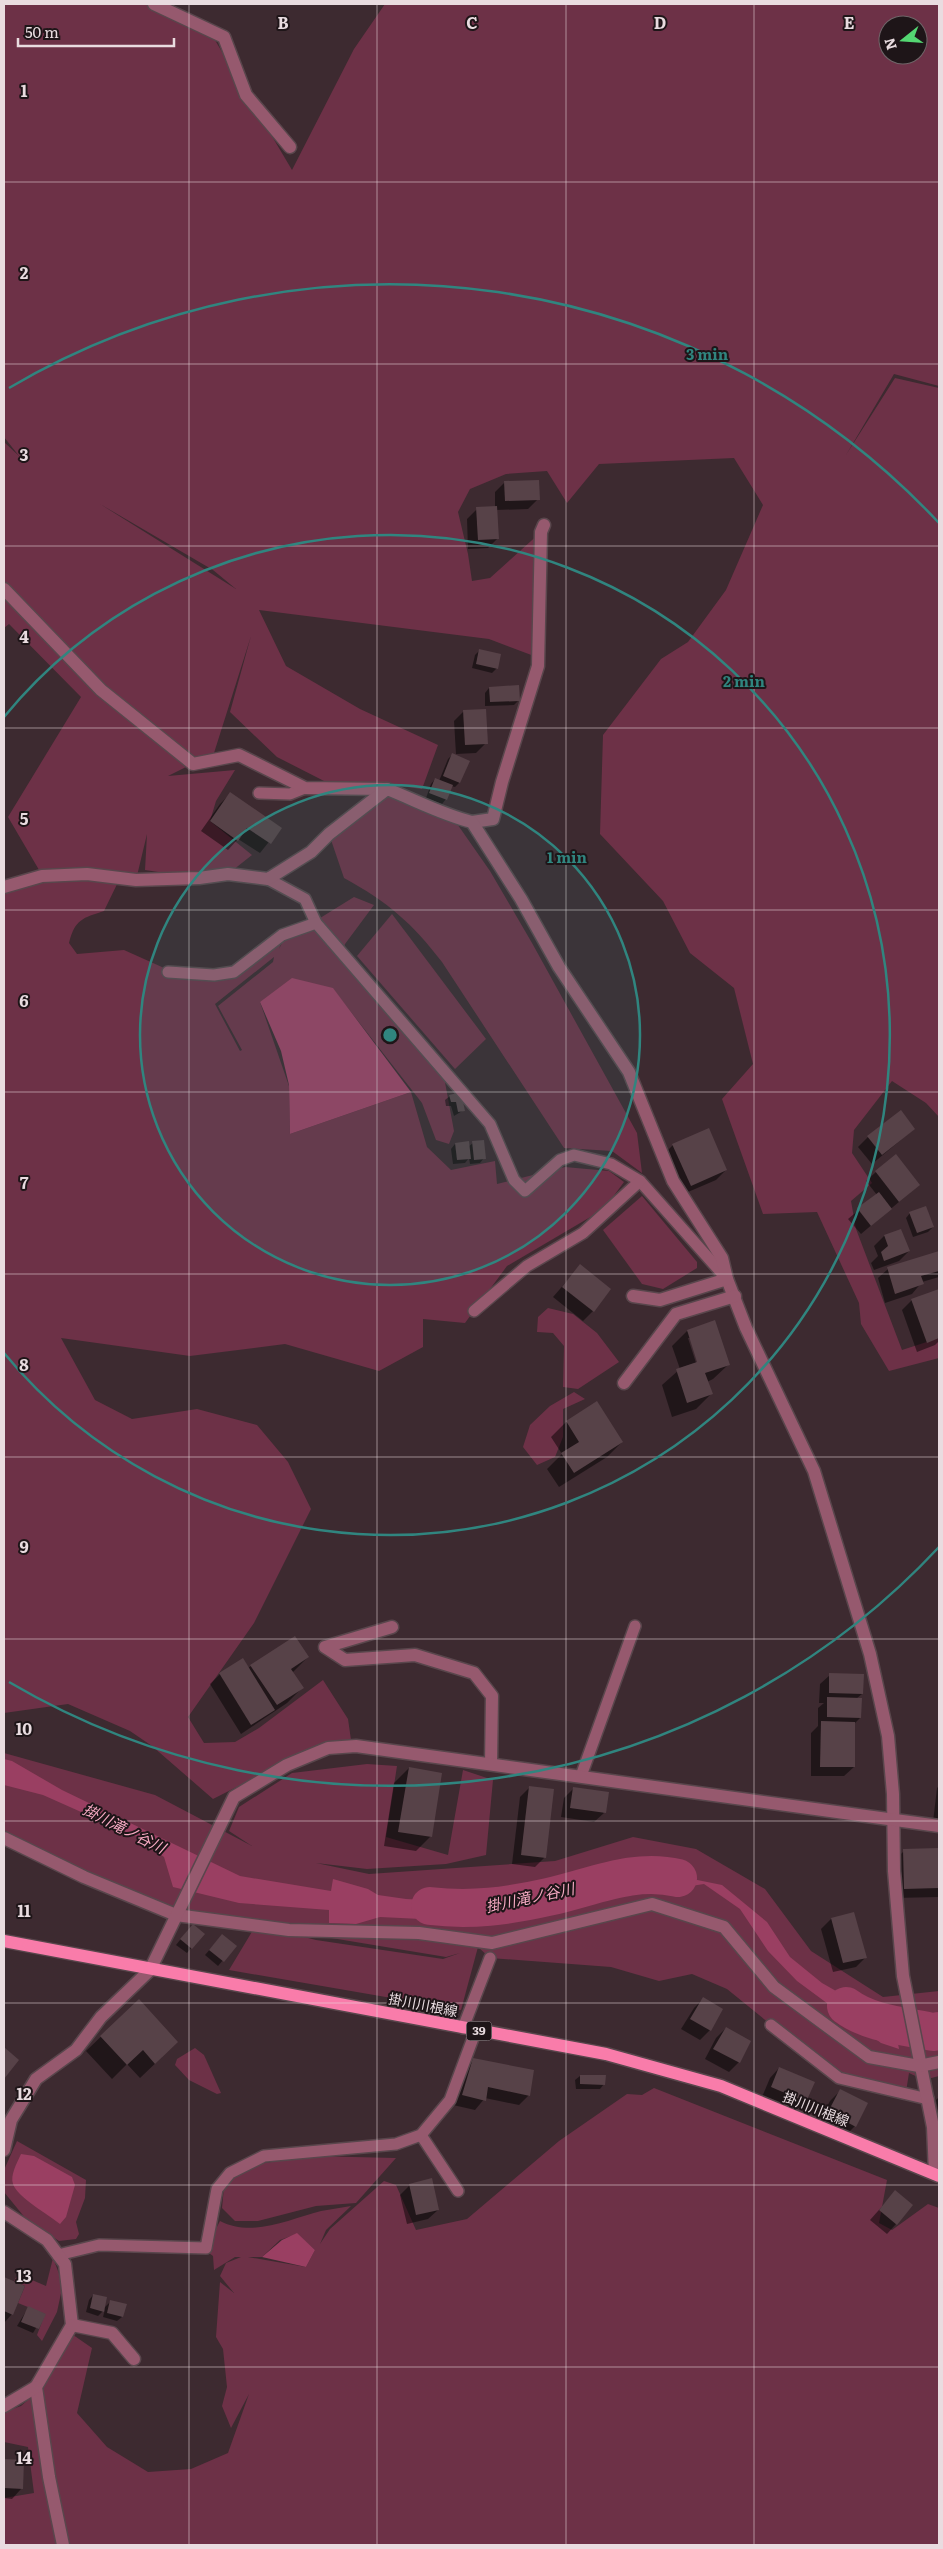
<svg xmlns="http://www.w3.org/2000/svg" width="943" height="2549" font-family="Literata,'Noto Sans JP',serif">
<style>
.green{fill:#6d3147;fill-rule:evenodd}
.water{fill:#9a3f62}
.shadow{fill:#0007;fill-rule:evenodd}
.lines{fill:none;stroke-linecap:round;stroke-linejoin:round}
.river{stroke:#9a3f62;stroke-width:38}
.building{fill:#574248}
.service-casing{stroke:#59464c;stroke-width:14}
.minor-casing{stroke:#59464c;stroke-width:15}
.primary-casing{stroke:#59464c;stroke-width:15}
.service{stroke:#96596e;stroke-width:11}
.minor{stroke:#96596e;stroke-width:12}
.primary{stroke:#f97caa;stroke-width:12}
.grid{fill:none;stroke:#e9dce0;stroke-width:1;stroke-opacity:0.55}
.ring{fill:none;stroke:#30857f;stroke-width:2.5}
.labels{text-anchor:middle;stroke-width:4;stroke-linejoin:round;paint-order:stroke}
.shield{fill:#1e1518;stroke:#aca0a4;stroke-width:1}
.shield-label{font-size:12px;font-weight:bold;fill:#e9dce0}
.street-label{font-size:14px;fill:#e9dce0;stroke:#1e1518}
.water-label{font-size:15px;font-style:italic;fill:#f7aac3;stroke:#1e1518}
.grid-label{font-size:16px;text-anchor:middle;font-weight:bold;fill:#e9dce0;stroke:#1e1518;stroke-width:4;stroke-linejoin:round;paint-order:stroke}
.centre{fill:#30857f;stroke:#1e1518;stroke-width:2.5}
.ring-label{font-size:15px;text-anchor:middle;font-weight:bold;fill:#30857f;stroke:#1e1518;stroke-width:4;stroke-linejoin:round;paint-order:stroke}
</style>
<rect width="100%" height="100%" fill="#3d2a30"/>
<g class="green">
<path d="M4,4H163L209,30L292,170L354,49L385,4H939V386L894,374L846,455L895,378L939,388V1117L926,1103L892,1081L854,1130L852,1153L872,1183L851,1201L856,1229L902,1350L939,1338V1358L889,1371L861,1324L859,1303L817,1212L763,1214L722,1099L753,1064L734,988L690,953L663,901L600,834L603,735L661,659L688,642L726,590L763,505L734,458L599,464L567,503L547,471L506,474L470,489L458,512L468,554L472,581L490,578L541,532L534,656L489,639L259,610L286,666L360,709L438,745L422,789L378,783L326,782L277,757L230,712L251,636L214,753L168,776L235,770L216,801L210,821L252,855L228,874L199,878L145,870L147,834L136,880L120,878L104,911C83,918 75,919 69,943L77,954L124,950L173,972L228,973L284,935L279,949L283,941L354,897L374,905L345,944L341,958L442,1066L454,1131L449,1144L436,1140L422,1103L333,989L260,1002L289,1086L290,1134L411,1092L427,1147L451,1170L495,1161L497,1184L565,1167L609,1171L624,1182L604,1209L507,1266L465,1323L423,1319V1347L379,1371L285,1344L190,1356L61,1338L95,1400L132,1419L197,1409L257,1425L288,1462L311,1509L254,1623L188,1717L204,1743L235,1742L259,1728L323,1680L348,1719L351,1740L290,1760L213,1799L152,1746L130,1731L68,1704L4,1713V887L42,875L8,817L81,697L9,624L4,628V442L19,456L4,437ZM888,25H918V55H888ZM100,504L213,570L236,589ZM274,957L273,962L218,1006L242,1050L240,1051L215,1004Z"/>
<path d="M387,789L453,818L490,871L532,943L637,1133L642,1173L612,1151L564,1148L442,962C412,923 388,902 344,878L329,834Z"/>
<path d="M392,914L486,1039L455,1069L357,956Z"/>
<path d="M642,1196L697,1262V1268L663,1289L642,1284L603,1230Z"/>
<path d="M548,1308L573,1314L597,1333L619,1362L578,1389L563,1387L564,1346L553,1333L537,1332L538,1317Z"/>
<path d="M574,1392L585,1399L563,1409V1437L555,1457L537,1465L523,1447L530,1425L550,1406Z"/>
<path d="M4,1753L155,1795L252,1846L229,1831L239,1807L292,1773L367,1764L397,1766L386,1837L448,1855L463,1770L493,1780L486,1855L446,1864L367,1869L316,1863L369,1874L555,1861L633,1837L696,1849L765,1889L811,1951L883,1997L939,1991V2076L924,2080L909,2073L906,2092L828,2076L780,2032L727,1989L692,1974L659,1981L611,1967L490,1958L478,1947L461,2010L229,1970L256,1925L176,1915L4,1839ZM265,1927L446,1957L460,1953L443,1959L316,1940Z"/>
<path d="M195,2048L204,2055L221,2093L217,2094L189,2080L175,2065L177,2059Z"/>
<path d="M654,2088L887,2180L879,2223L892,2230L928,2204L939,2208V2545H4V2498L34,2493L28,2447L4,2442V2412L21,2406L37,2392L66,2330L92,2348L77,2413L107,2447L148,2472L191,2469L228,2453L249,2394L231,2428L222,2406L227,2387L223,2349L216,2337L220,2282L234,2293L220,2276L226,2263L241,2257H235L214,2270L213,2256L205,2250L220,2221C253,2238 289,2219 321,2211C331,2209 341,2208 351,2206L326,2230L320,2244L330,2229L384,2181L396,2185L416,2230L467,2219L559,2141L627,2094L642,2095ZM297,2234L315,2250L306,2267L248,2257H262L280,2240Z"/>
<path d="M17,2141L86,2180L85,2198L76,2222L79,2234L76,2239L59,2241L26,2219L4,2192V2170Z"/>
<path d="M310,2156L396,2158L356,2203L316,2206L258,2221H235L222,2208L224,2187L246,2166Z"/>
<path d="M53,2258L63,2284L57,2312L42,2341L37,2335L45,2314L18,2303L25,2286L14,2281L18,2274L46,2286Z"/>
</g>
<g class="water">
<path d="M292,978L333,988L411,1092L290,1134L289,1085L281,1051L260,1002Z"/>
<path d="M4,1759L12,1761L62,1790L240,1876L331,1891L333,1879L368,1889L378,1895L406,1899L479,1903L487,1916L462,1921L380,1917L356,1924L329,1923V1910L239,1903L173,1887L164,1857L135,1836L43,1795L4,1785Z"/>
<path d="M653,1871L722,1885L767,1922L790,1957L822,1983L878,2015L893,2016L899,2049L881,2043L797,1981L768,1951L740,1909L704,1884L678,1888L628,1884L553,1900L540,1899Z"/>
<path d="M21,2154L34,2156L72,2177L75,2185L66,2217L60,2224C49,2215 17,2197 13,2184C10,2175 17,2163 21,2154Z"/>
<path d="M297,2233L315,2250L306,2267L262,2257L282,2240Z"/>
</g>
<g class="shadow">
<path d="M505,482L538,499L528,509L496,510L498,538L488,548L468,549L467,519L477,509L495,508V492Z"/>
<path d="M479,651L497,668L492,673L472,668L475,655Z"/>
<path d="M489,688L519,700L514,705L485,706V693Z"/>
<path d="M464,711L486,743L476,753L456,754L454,721Z"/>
<path d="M452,755L468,761L459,783L455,787L451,786L446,799L442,804L426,798L431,784L435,779L439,781L448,759Z"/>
<path d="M230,794L280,828L260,853L238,839L228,850L201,831L220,804Z"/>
<path d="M460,1093L464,1110L454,1116L451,1106H446L445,1100L450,1096Z"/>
<path d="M914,1129L872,1164L858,1147L868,1137Z"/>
<path d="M473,1143L484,1158L480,1163L470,1164L469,1158L465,1163L453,1164L451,1149L455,1144L468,1147Z"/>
<path d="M673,1145L726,1170L716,1180L681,1195L663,1155Z"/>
<path d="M876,1172L919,1185L861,1234L848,1219L877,1195L866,1181Z"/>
<path d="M910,1213L933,1227L928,1232L913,1237L906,1218Z"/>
<path d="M901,1230L909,1251L899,1261L874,1270L871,1263L878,1256L874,1246L884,1236Z"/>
<path d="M939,1252V1277L922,1282L912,1294L885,1303L878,1278L888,1269Z"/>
<path d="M580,1266L593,1311L583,1321L553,1297Z"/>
<path d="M939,1290V1341L935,1345L917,1352L902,1310L912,1300Z"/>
<path d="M687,1331L728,1365L713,1379L707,1382L711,1394L696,1409L672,1417L662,1385L680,1369L672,1346ZM688,1338H691L701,1368L698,1369Z"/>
<path d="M597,1402L622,1442L607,1457L559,1487L547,1469L562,1454L551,1437L566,1422Z"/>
<path d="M295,1637L308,1657L292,1673L302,1688L287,1703L241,1734L210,1684L220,1674L243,1660L248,1668Z"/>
<path d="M830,1675L862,1694L856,1699L860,1718L854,1724V1767L844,1776H811V1733L818,1726V1708L824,1703H819L820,1684Z"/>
<path d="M409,1768L431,1836L416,1851L384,1846L394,1783Z"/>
<path d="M939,1786V1823L933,1822L937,1788Z"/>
<path d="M530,1787L544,1858L535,1867L512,1864L520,1797Z"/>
<path d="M574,1788L604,1813L594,1822L561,1817L564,1798Z"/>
<path d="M939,1850V1897L895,1898L894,1861L904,1851Z"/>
<path d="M853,1914L866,1957L856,1967L833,1972L821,1929L831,1919Z"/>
<path d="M188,1930L203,1934L187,1953L176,1945Z"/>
<path d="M218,1940L235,1946L218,1966L205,1955Z"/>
<path d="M703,1999L710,2030L700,2040L681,2029L694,2008Z"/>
<path d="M138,2001L162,2057L140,2078L127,2064L112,2079L86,2051Z"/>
<path d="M726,2028L739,2062L729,2072L705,2059L716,2038Z"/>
<path d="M474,2060L529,2095L519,2105L485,2098L475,2110L453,2105L464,2070Z"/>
<path d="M779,2068L813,2082L805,2102L795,2111L762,2097L770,2078Z"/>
<path d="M580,2076L604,2084L600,2089H576L575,2080Z"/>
<path d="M840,2091L855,2126L845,2136L819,2122L830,2101Z"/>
<path d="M939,2097V2115L936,2100Z"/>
<path d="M410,2185L438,2210L428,2219L407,2224L400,2195Z"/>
<path d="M886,2202L896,2224L887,2234L870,2220Z"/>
<path d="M4,2278L23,2287L12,2314L4,2323Z"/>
<path d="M93,2295L104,2308L111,2301L122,2317L117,2321L103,2317L105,2309L98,2316L86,2312L89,2300Z"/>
<path d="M28,2308L44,2315L33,2333L17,2326Z"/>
<path d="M4,2460L23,2461L21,2489L12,2499L4,2498Z"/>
</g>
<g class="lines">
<g class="river">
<path d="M430,1906C471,1911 508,1906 548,1897C591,1888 633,1867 678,1878"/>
<path d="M846,2006C870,2024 904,2026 933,2032L939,2031"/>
</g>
</g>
<g class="building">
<path d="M539,480L540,500L505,501L504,481Z"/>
<path d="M497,506L499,539L478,540L476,507Z"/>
<path d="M479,649L501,654L498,669L476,664Z"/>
<path d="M519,685L520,701L490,702L489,687Z"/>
<path d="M486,709L488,744L465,745L463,710Z"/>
<path d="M452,753L470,761L460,783L443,776Z"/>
<path d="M435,778L453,785L447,800L429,793Z"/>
<path d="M230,792L282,828L271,844L247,828L238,841L210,821Z"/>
<path d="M461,1092L465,1111L458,1112L456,1102H451L449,1095Z"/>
<path d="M901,1110L915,1129L882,1155L867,1136Z"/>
<path d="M709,1128L727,1170L691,1186L672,1144Z"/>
<path d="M484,1140L486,1159L474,1160L472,1141Z"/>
<path d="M469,1141L471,1159L457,1160L455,1143Z"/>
<path d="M896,1154L920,1185L899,1202L875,1171Z"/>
<path d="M879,1192L892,1209L871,1226L857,1208Z"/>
<path d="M926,1206L934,1227L917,1233L909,1212Z"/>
<path d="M901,1229L910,1251L884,1261L881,1252L888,1246L884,1235Z"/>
<path d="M939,1251V1271L921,1276L924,1284L895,1294L887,1267Z"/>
<path d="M580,1264L611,1289L594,1312L562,1287Z"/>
<path d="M939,1289V1338L927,1343L911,1299Z"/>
<path d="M715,1320L730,1365L705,1373L713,1394L687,1403L676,1369L697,1362L687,1330Z"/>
<path d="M597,1401L623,1442L574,1473L561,1453L579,1442L566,1421Z"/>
<path d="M295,1636L309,1657L291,1669L304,1688L277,1705L250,1665Z"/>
<path d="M243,1658L275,1710L251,1725L219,1673Z"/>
<path d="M829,1673L864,1674L863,1694L829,1693Z"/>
<path d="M827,1697L862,1698L861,1718L827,1717Z"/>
<path d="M821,1721L855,1722V1767H820Z"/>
<path d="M409,1767L442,1773L432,1837L398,1832Z"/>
<path d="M529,1786L554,1789L546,1858L521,1855Z"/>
<path d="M573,1787L609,1792L606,1813L570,1808Z"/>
<path d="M939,1848V1888L904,1889L903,1849Z"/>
<path d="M854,1912L867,1958L843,1963L831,1918Z"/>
<path d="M193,1924L205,1934L192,1949L180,1939Z"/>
<path d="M222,1934L237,1946L224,1962L209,1950Z"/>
<path d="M703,1997L723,2009L711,2031L690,2019Z"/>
<path d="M139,1999L178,2042L155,2064L143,2050L127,2065L100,2036Z"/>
<path d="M726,2027L751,2041L740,2063L713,2049Z"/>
<path d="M4,2047L19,2060L4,2079Z"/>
<path d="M473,2058L534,2070L530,2096L488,2087L486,2101L462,2095Z"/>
<path d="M779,2067L815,2082L806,2102L771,2087Z"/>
<path d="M580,2075H606L605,2085L580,2084Z"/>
<path d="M840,2089L868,2103L856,2127L828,2112Z"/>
<path d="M432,2178L439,2210L416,2215L409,2184Z"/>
<path d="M895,2190L913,2205L897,2225L879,2210Z"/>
<path d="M4,2277L25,2286L13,2315L4,2311Z"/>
<path d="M93,2294L107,2297L104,2312L90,2308Z"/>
<path d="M110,2300L127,2304L123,2317L107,2313Z"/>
<path d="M28,2306L46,2314L39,2329L21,2322Z"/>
<path d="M4,2459L24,2460L23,2489L4,2488Z"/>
</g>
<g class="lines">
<g class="service-casing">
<g id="service">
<path d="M259,793L290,794L305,788"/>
<path d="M268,879L305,899L316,923"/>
<path d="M168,972L214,975L234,972L282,935L316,923L490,1124L514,1180L525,1191L560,1160L574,1155L611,1164L640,1181L727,1279"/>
<path d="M474,1311L527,1266L583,1233L640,1181"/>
<path d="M581,1776L635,1626"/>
<path d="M771,2025L839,2078L928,2099"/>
<path d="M463,2028L490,1958"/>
<path d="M421,2135L458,2191"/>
<path d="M58,2255L99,2245L206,2248L217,2189L230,2173L264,2156L396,2144L421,2135L450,2100L476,2030"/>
</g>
</g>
<g class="minor-casing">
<g id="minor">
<path d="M154,4L224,37L246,95L290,147"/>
<path d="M4,589L101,690L193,764L239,755L305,788L387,789"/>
<path d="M472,822L493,819L502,782L538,666L541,532L544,525"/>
<path d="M4,887L42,876L87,874L136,880L199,878L228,874L268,879L311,852L329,834L387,789C415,800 443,815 472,822L521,899L559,967L629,1072L673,1181L722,1258L727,1279L746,1328L814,1471L870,1654L888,1736L893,1794L894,1871L903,1976L933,2127L935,2174"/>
<path d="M633,1296L660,1300L727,1279"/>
<path d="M624,1383L676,1314L735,1296"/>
<path d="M392,1627L325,1647L345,1660L415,1655L474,1673L492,1696L491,1764"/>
<path d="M4,1838L84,1877L176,1915L289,1930L419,1933L492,1943L652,1904L724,1927L774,1987L869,2057L919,2066L939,2062"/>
<path d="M4,2150L11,2120L36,2079L76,2050L101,2017L150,1970L234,1797L287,1765L328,1748L356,1746L939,1826"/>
<path d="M4,2212L47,2240L65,2264L72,2325L36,2387L49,2477L63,2545"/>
<path d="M72,2325L112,2333L134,2359"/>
<path d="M4,2406L36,2387"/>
</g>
</g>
<g class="primary-casing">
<path id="primary" d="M4,1941L606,2054L721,2086L939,2176"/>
</g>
<use href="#service" class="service"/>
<use href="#minor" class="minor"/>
<use href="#primary" class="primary"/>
</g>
<path class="grid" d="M189,4V2545M377,4V2545M566,4V2545M754,4V2545M4,182H939M4,364H939M4,546H939M4,728H939M4,910H939M4,1092H939M4,1274H939M4,1457H939M4,1639H939M4,1821H939M4,2003H939M4,2185H939M4,2367H939"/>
<circle cx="390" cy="1035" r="250" fill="#30857f" fill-opacity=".12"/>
<g class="ring">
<circle cx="390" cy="1035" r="250"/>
<path d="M4 717A500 500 0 1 1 4 1353"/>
<path d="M939 1547A751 751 0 0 1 9 1682M9 388A751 751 0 0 1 939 523"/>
</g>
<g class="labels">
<rect class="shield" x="466.5" y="2021.5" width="25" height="19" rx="4"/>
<g class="shield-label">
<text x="479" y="2035">39</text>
</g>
<g class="street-label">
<text transform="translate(423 2005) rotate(11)" y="5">掛川川根線</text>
<text transform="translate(816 2109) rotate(22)" y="5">掛川川根線</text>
</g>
<g class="water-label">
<text transform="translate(124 1829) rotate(27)" y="5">掛川滝ノ谷川</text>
<text transform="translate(530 1898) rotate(-12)" y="5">掛川滝ノ谷川</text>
</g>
</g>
<g class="grid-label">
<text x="283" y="29">B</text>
<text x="472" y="29">C</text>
<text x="660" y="29">D</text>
<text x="849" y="29">E</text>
<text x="24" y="97">1</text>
<text x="24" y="279">2</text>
<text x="24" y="461">3</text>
<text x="24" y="643">4</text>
<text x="24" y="825">5</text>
<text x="24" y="1007">6</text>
<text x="24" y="1189">7</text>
<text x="24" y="1371">8</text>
<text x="24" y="1553">9</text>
<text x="24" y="1735">10</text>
<text x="24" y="1917">11</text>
<text x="24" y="2100">12</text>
<text x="24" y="2282">13</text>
<text x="24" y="2464">14</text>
</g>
<circle cx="390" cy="1035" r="8" class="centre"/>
<g class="ring-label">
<text x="707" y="360">3 min</text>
<text x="744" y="687">2 min</text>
<text x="567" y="863">1 min</text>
</g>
<rect width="943" height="2549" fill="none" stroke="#e9dce0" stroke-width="10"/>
<g transform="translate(903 40) rotate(253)"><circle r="24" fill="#1e1518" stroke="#6f6568"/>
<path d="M0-4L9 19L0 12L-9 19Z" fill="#54d672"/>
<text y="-8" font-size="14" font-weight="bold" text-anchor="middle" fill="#e9dce0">N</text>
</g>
<path d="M18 38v8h156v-8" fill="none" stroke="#e9dce0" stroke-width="2.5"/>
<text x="25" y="38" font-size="15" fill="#e9dce0" stroke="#1e1518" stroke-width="4" paint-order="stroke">50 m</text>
</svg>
